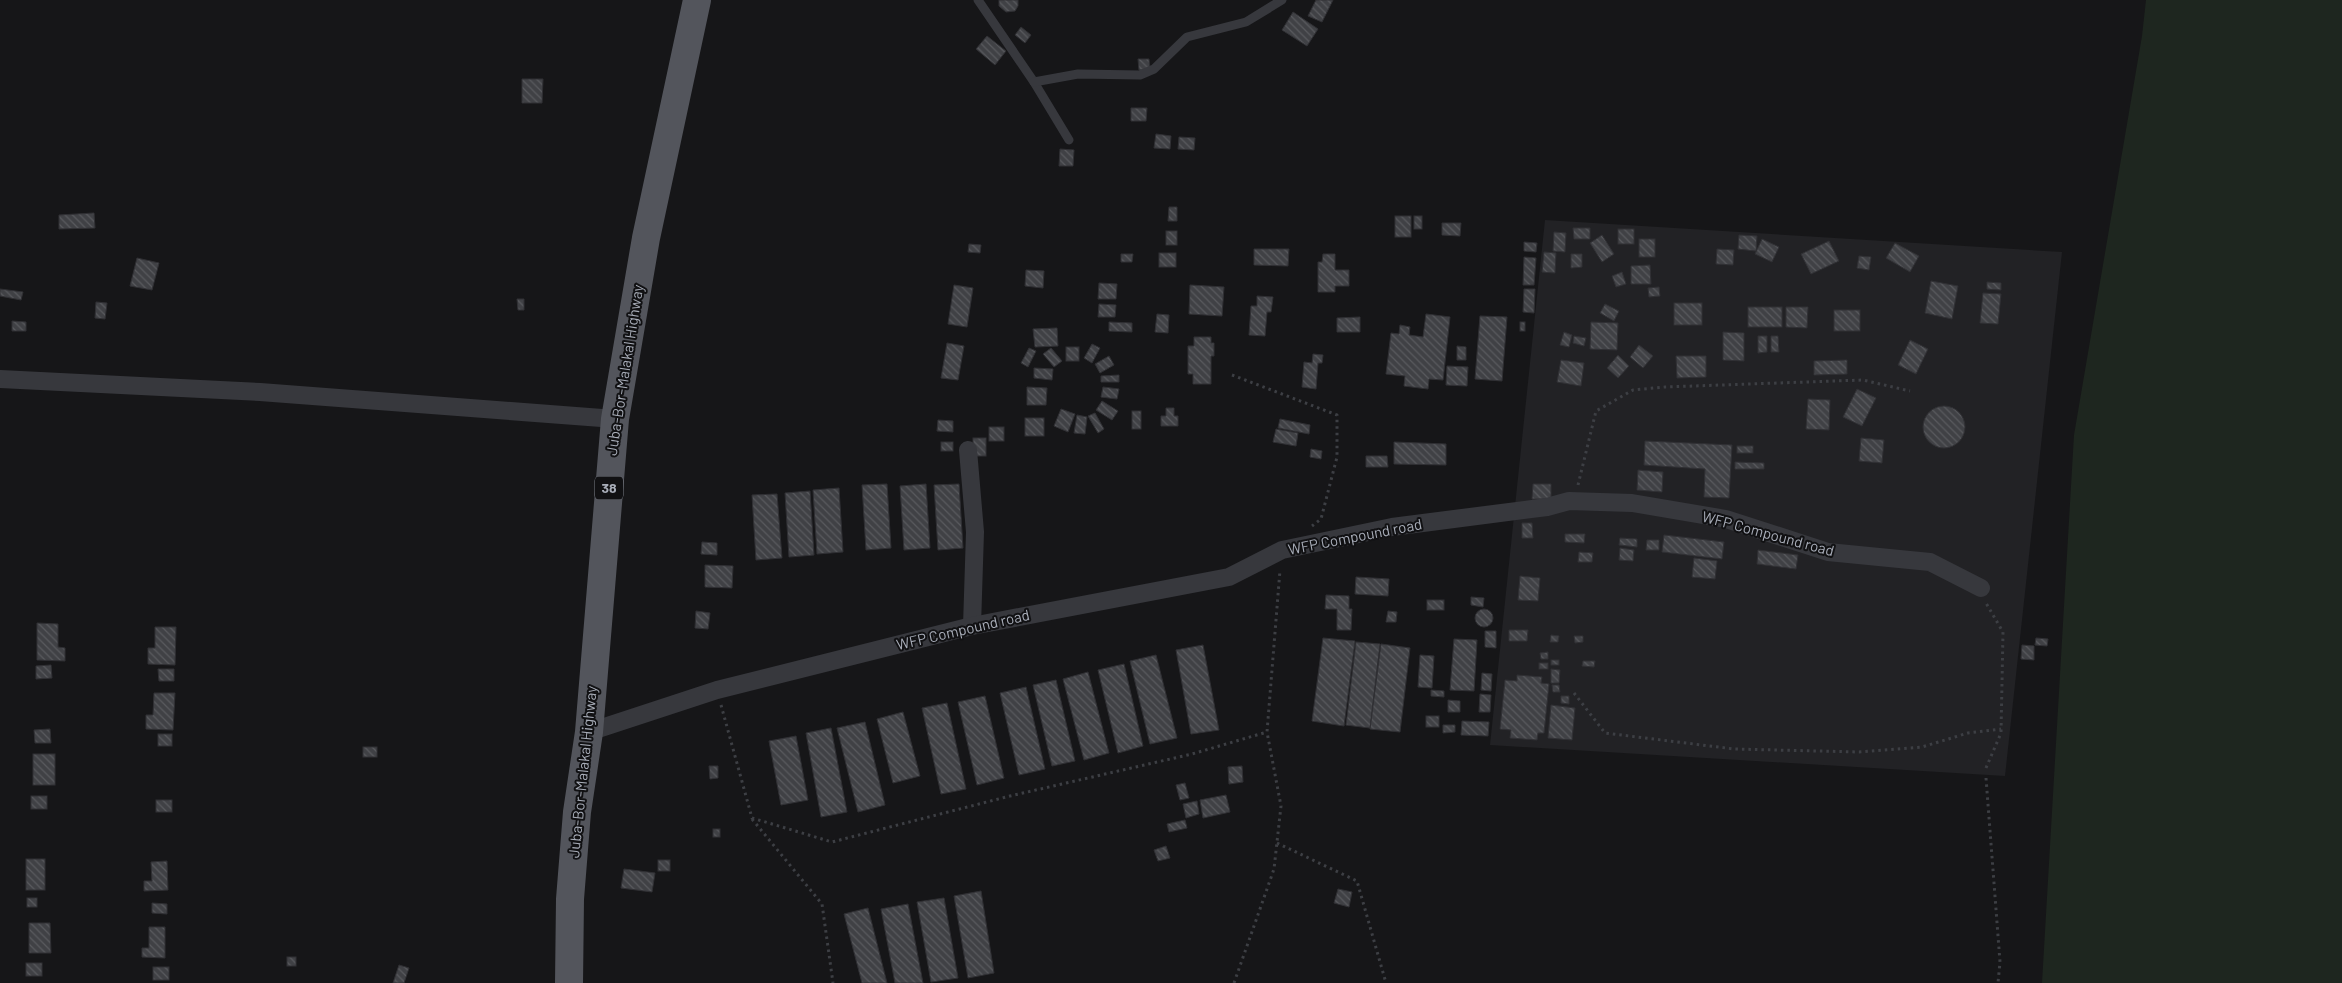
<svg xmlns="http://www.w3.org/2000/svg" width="2342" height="983" font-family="Barlow,sans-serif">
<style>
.built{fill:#222225}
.green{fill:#1e261f}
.building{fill:url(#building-back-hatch);stroke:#303034}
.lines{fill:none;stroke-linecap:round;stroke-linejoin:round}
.path{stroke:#3d3f44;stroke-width:3;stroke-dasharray:2.5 4;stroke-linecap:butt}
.service{stroke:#37383d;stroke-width:9}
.minor{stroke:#37383d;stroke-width:18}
.primary{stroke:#53555c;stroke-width:28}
.labels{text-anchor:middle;stroke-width:4;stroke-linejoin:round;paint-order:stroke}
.shield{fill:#111113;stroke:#7b7e86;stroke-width:1}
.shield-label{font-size:14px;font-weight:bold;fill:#a8adb8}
.street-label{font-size:15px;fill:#a8adb8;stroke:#111113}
</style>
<defs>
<pattern id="building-back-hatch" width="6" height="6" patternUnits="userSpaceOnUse" patternTransform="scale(1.25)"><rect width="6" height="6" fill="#404145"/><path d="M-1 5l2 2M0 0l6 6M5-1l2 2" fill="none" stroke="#595a5e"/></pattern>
</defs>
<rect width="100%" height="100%" fill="#161618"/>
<path class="built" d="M1545,220L2062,252L2005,776L1490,745Z"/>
<path class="green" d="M2146,0H2342V983H2042L2074,435L2142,36Z"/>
<g class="building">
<path d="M999,0H1018V6L1015,11L1006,12L999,6Z"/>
<path d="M1316,0H1333L1322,22L1308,16Z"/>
<path d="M1293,12L1318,29L1307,46L1282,30Z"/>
<path d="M1021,27L1031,35L1025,43L1015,35Z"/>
<path d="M987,36L1006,51L995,65L976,49Z"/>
<path d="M1138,59H1149L1150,70H1139Z"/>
<path d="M522,79H543L542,103H522Z"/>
<path d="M1131,108H1147L1146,121H1131Z"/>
<path d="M1156,134L1171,136L1170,149L1154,148Z"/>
<path d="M1179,137L1195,138L1194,150L1178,149Z"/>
<path d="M1060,149L1074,150L1073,166H1059Z"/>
<path d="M1169,207H1177V221H1168Z"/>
<path d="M94,213L95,228L59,229V215Z"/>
<rect x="1395" y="216" width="16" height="21"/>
<rect x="1414" y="216" width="8" height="13"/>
<path d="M1442,223H1461L1460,236L1442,235Z"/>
<path d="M1573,228H1590V239H1574Z"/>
<rect x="1618" y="229" width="16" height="15"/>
<rect x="1166" y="231" width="11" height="14"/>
<path d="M1554,232L1566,233L1565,252L1553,251Z"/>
<path d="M1602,235L1614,254L1602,262L1590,243Z"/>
<path d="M1739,235L1757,236L1756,251L1738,249Z"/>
<rect x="1639" y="239" width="16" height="18"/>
<path d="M1762,239L1779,247L1772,262L1755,254Z"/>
<path d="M1829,241L1839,261L1811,274L1801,254Z"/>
<path d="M1524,242L1537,243L1536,252L1524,251Z"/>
<path d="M1895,243L1919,256L1910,272L1886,258Z"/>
<path d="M969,244L981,245L980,253L968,252Z"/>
<path d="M1254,249H1289L1288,266L1254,265Z"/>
<path d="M1717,249L1734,250L1733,265L1716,264Z"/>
<path d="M1544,252L1556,253L1555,273L1542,272Z"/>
<rect x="1159" y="253" width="17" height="14"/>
<path d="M1121,254H1133L1132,262H1121Z"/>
<path d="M1323,254H1335V270H1349V286H1335V292H1318V262H1322Z"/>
<path d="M1571,254H1582V267L1571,268Z"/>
<path d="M1859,256L1871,257L1869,270L1857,268Z"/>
<path d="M1524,257L1536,258L1534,285H1523Z"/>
<path d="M137,258L159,263L152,290L130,286Z"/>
<path d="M1650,265L1651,284H1631V266Z"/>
<path d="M1026,270L1044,271L1043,288L1025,286Z"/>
<path d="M1622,272L1626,284L1616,287L1612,276Z"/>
<path d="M1931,281L1958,286L1952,319L1925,313Z"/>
<path d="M1987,282L2001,283V290L1987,289Z"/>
<path d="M1099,283L1117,284L1116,299H1098Z"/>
<path d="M954,285L973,288L967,327L948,324Z"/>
<path d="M1190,285L1224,287L1222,316L1189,314Z"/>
<path d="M1659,287L1660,296L1649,297L1648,288Z"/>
<path d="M0,289L23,292L21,300L0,296Z"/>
<path d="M1524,289H1535L1534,313L1523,312Z"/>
<path d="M1983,293L2001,294L1998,324L1980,323Z"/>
<path d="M1257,296L1273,297L1271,312H1267L1265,336L1249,335L1251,306H1257Z"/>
<path d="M517,299H524V310H518Z"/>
<path d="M96,302L107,303L105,319L95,318Z"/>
<rect x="1674" y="303" width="28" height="22"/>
<path d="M1099,304L1116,305L1115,317H1098Z"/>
<path d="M1605,304L1619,311L1614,321L1600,313Z"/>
<rect x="1748" y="307" width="34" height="20"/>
<path d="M1786,307H1808L1807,328L1786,327Z"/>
<rect x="1834" y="310" width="26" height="21"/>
<path d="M1157,314L1169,315L1168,333L1155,332Z"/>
<path d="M1426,314L1450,317L1443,380L1429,379L1428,389L1404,386L1405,376L1386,374L1391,333L1399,334L1400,325L1410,327L1409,335L1423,337Z"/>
<path d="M1480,316L1507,317L1502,381L1475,379Z"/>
<path d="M1360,317V332H1337V318Z"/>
<path d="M12,321L26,322V331H12Z"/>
<path d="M1109,322L1132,323V332L1109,331Z"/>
<rect x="1520" y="322" width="5" height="9"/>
<path d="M1591,322L1618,323L1617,350L1590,349Z"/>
<path d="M1057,328L1058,346L1035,347L1033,329Z"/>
<path d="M1564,332L1572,335L1569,347L1560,345Z"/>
<path d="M1723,332L1744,333V361L1723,360Z"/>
<path d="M1574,336L1586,338L1584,346L1573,343Z"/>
<path d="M1758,336H1767V352L1758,353Z"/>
<path d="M1771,336H1778L1779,352H1771Z"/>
<path d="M1194,337H1211V343H1214V356H1211V384H1193V374H1188V346H1194Z"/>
<path d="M1910,340L1928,349L1916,374L1898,365Z"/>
<path d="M947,343L964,346L958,380L941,378Z"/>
<path d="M1092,344L1100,348L1092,363L1084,358Z"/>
<path d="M1639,345L1653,356L1643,368L1630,357Z"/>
<path d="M1457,346L1466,347V360H1457Z"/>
<rect x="1066" y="347" width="13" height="14"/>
<path d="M1029,348L1036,351L1028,367L1021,363Z"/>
<path d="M1051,348L1062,361L1054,367L1043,354Z"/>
<path d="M1313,354L1323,355L1322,363H1318L1316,389L1302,387L1304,362L1312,363Z"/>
<path d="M1618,355L1629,366L1618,378L1607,368Z"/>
<path d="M1109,356L1114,365L1100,373L1095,364Z"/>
<path d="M1676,356H1706V377L1677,378Z"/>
<path d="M1561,360L1584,363L1581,386L1557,382Z"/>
<path d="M1847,360V374L1814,375V361Z"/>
<path d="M1447,366L1468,367L1467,386L1446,385Z"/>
<path d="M1034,368L1053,369L1052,380L1034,378Z"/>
<path d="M1119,375V382H1101V376Z"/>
<path d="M1027,387L1047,388L1046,405H1027Z"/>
<path d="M1103,387L1119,389L1117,399L1101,397Z"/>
<path d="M1857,389L1876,398L1862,426L1843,417Z"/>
<path d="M1808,399L1830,400L1829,430L1806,429Z"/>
<path d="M1102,401L1118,411L1112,420L1096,410Z"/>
<circle cx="1944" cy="427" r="21"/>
<path d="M1166,408H1174V416H1178V426H1161V416H1166Z"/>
<path d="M1061,409L1075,414L1068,432L1054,426Z"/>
<rect x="1132" y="411" width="9" height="18"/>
<path d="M1095,413L1104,429L1098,433L1088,416Z"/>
<path d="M1077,415L1087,417L1085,434L1074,433Z"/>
<rect x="1025" y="418" width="19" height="18"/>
<path d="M1280,419L1310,425L1309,434L1278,428Z"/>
<path d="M938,420L953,421V432L937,431Z"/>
<rect x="989" y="427" width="15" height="14"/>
<path d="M1276,429L1298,433L1296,446L1273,442Z"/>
<rect x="973" y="438" width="13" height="18"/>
<path d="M1861,438L1884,440L1882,463L1859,461Z"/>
<path d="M1645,441L1732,445L1729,498L1704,497L1705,469L1644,465Z"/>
<rect x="941" y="442" width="12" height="9"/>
<path d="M1394,442L1446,444V465L1394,464Z"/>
<rect x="1737" y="446" width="16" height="7"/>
<path d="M1311,449L1322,451L1321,459L1310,457Z"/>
<path d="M1366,456H1387L1388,467H1366Z"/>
<path d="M1735,462L1764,463V469H1735Z"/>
<path d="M1638,470L1663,472L1662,492L1637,490Z"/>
<path d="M887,484L891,548L866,550L862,485Z"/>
<path d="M926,484L930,548L904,550L900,486Z"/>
<path d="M959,484L963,548L938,550L934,485Z"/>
<path d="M1533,484H1551V499H1532Z"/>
<path d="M839,488L843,552L817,554L813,490Z"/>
<path d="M810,491L814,555L789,557L785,493Z"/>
<path d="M777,494L782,558L756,560L752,495Z"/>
<path d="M1522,523H1532L1533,538H1522Z"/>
<path d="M1565,534H1585L1584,543L1565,542Z"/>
<path d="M1664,535L1724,542L1722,559L1662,552Z"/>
<path d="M1620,538L1637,539V547L1619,545Z"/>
<path d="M1647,540H1659V550H1646Z"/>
<path d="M702,542L717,543V555L701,554Z"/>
<path d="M1620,548L1634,550L1633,561L1619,560Z"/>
<path d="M1758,550L1798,555L1796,569L1757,564Z"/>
<path d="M1579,552L1593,553L1592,562H1578Z"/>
<path d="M1694,558L1717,561L1715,579L1692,577Z"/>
<path d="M705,565L733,566L732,588L705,587Z"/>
<path d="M1520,576L1540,578L1538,601L1518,600Z"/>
<path d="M1356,577L1389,579L1388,596L1355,594Z"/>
<path d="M1326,595L1349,596V609H1352L1351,630H1337V609H1325Z"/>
<path d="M1471,597L1484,598L1483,607L1471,605Z"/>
<rect x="1427" y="600" width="17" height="10"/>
<circle cx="1484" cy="618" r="9"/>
<path d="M696,611L710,613L708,629L695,628Z"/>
<path d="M1388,611L1397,612L1396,622H1386Z"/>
<path d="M37,623L58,624V647L65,648V661L37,660Z"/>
<path d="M155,627H176L175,665L148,664V648H155Z"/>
<path d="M1509,630H1528L1527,641H1509Z"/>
<path d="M1485,631H1496V648L1485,647Z"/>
<path d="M1551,635L1559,636L1558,642H1550Z"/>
<path d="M1574,636H1583V642L1575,643Z"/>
<path d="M1323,638L1355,641L1344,726L1312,721Z"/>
<path d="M2036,638L2048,639L2047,646L2035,645Z"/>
<path d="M1454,639L1477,640L1474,691L1450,690Z"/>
<path d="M1356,642L1380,644L1370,728L1346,725Z"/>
<path d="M1381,644L1410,648L1400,732L1370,729Z"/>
<path d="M1203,645L1219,730L1191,734L1176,650Z"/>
<path d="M2022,645L2034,646V660L2021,659Z"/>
<path d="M1548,652V659H1541L1540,653Z"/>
<path d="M1156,655L1177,738L1150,744L1130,661Z"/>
<path d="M1420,655L1434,656L1432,688L1418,687Z"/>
<rect x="1551" y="660" width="8" height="5"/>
<path d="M1583,661H1595L1594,667L1582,666Z"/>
<rect x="1539" y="663" width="9" height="6"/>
<path d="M1124,664L1143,746L1118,753L1098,670Z"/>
<path d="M51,665L52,678L36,679V666Z"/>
<path d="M158,669H174V681H159Z"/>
<path d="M1551,669L1560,670L1559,683H1551Z"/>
<path d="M1088,672L1109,753L1084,760L1063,679Z"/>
<path d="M1482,673L1492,674L1491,691L1481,690Z"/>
<path d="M1517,675L1542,677L1541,683L1549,684L1544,733H1538L1537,740L1510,738L1511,730L1500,729L1505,680L1517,681Z"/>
<path d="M1056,680L1075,761L1052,766L1033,685Z"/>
<path d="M1552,685H1559L1560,692H1553Z"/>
<path d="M1026,687L1045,769L1019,775L1000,693Z"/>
<path d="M1431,690L1444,691V697L1431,696Z"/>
<path d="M154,693H175L173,730L146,729V715H153Z"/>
<path d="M1480,694L1491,695L1490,712H1479Z"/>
<path d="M985,696L1004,778L977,785L958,702Z"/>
<path d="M1561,696H1569V704L1561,703Z"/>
<path d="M1448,700L1460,701V712H1448Z"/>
<path d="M947,703L966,789L941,794L922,708Z"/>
<path d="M1551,705L1575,708L1572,740L1548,738Z"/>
<path d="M903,712L920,776L893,783L877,719Z"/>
<rect x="1426" y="716" width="13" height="11"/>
<path d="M1462,721L1489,722L1488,736L1461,735Z"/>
<path d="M865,722L885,805L858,812L837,728Z"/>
<path d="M1443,725H1455V732L1443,733Z"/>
<path d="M831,728L847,812L821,817L806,733Z"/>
<path d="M50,729L51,743H35L34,730Z"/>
<rect x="158" y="734" width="14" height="12"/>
<path d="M796,736L808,800L781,805L769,741Z"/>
<rect x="363" y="747" width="14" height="10"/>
<rect x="33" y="754" width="22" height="31"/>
<path d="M709,766H718V778L710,779Z"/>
<path d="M1242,766L1243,782L1229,784L1228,767Z"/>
<path d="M1185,783L1189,798L1180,800L1176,785Z"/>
<path d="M1226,795L1230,812L1203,818L1200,800Z"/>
<rect x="31" y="796" width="16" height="13"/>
<rect x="156" y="800" width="16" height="12"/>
<path d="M1197,801L1199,814L1186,818L1183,804Z"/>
<path d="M1185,820L1187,828L1169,832L1167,824Z"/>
<rect x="713" y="829" width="7" height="8"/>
<path d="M1166,846L1170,858L1158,861L1154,850Z"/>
<rect x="26" y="859" width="19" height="31"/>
<rect x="658" y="860" width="12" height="11"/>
<path d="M167,861L168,890L144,891V881H152L151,862Z"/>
<path d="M624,869L655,873L652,892L621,888Z"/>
<path d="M1338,889L1352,892L1349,907L1334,903Z"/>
<path d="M981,891L994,973L968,978L954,896Z"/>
<rect x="27" y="898" width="10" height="9"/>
<path d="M944,898L958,978L931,982L917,902Z"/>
<path d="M152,903L167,904V914L152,913Z"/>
<path d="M908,904L923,983H895L881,909Z"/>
<path d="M868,908L887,983H862L844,914Z"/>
<path d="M29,923H50L51,953H29Z"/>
<path d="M149,927H165V958L142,957V948H149Z"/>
<rect x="287" y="957" width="9" height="9"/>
<rect x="26" y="963" width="16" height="13"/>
<path d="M399,965L409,968L404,983H393Z"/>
<rect x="153" y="967" width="16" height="13"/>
</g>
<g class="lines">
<g class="path">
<path d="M1232,375L1337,415V457L1321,519L1312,526"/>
<path d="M1578,485L1596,411L1633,390L1665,387L1863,380L1910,391"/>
<path d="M1574,693L1605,733L1734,749L1859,752L1922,747L1968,733L2001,729"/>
<path d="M721,705L752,818L832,842L1010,796L1192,754L1267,732L1280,570"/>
<path d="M1986,768L2001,733L2003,632L1986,603"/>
<path d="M1986,778L2000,962L1998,983"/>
<path d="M752,819L822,904L833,983"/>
<path d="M1277,843L1357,881L1386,983"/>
<path d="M1234,983L1274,869L1281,806L1267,732"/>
</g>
<g class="service">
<path d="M978,0L1034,82L1069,140"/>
<path d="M1034,82L1078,74L1140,75L1154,69L1187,37L1246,22L1282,0"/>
</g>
<g class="minor">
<path d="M0,379L260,392L615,419"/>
<path d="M968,450L975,532L972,626"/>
<path d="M589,732L717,690L972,626L1229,577L1282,550L1392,527L1547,507L1569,501L1632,503L1726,519L1828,552L1930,562L1981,588"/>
</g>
<path class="primary" d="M569,983L570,899L577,812L589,732L615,419L646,238L697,0"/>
</g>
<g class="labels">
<rect class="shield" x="595" y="476.5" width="28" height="23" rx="4"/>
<g class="shield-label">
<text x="609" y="493">38</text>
</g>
<g class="street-label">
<text transform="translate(625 370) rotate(-81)" y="5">Juba-Bor-Malakal Highway</text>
<text transform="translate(1768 534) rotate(15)" y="5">WFP Compound road</text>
<text transform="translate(1355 537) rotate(-11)" y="5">WFP Compound road</text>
<text transform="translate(963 630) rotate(-13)" y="5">WFP Compound road</text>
<text transform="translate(583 772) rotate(-84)" y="5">Juba-Bor-Malakal Highway</text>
</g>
</g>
</svg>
